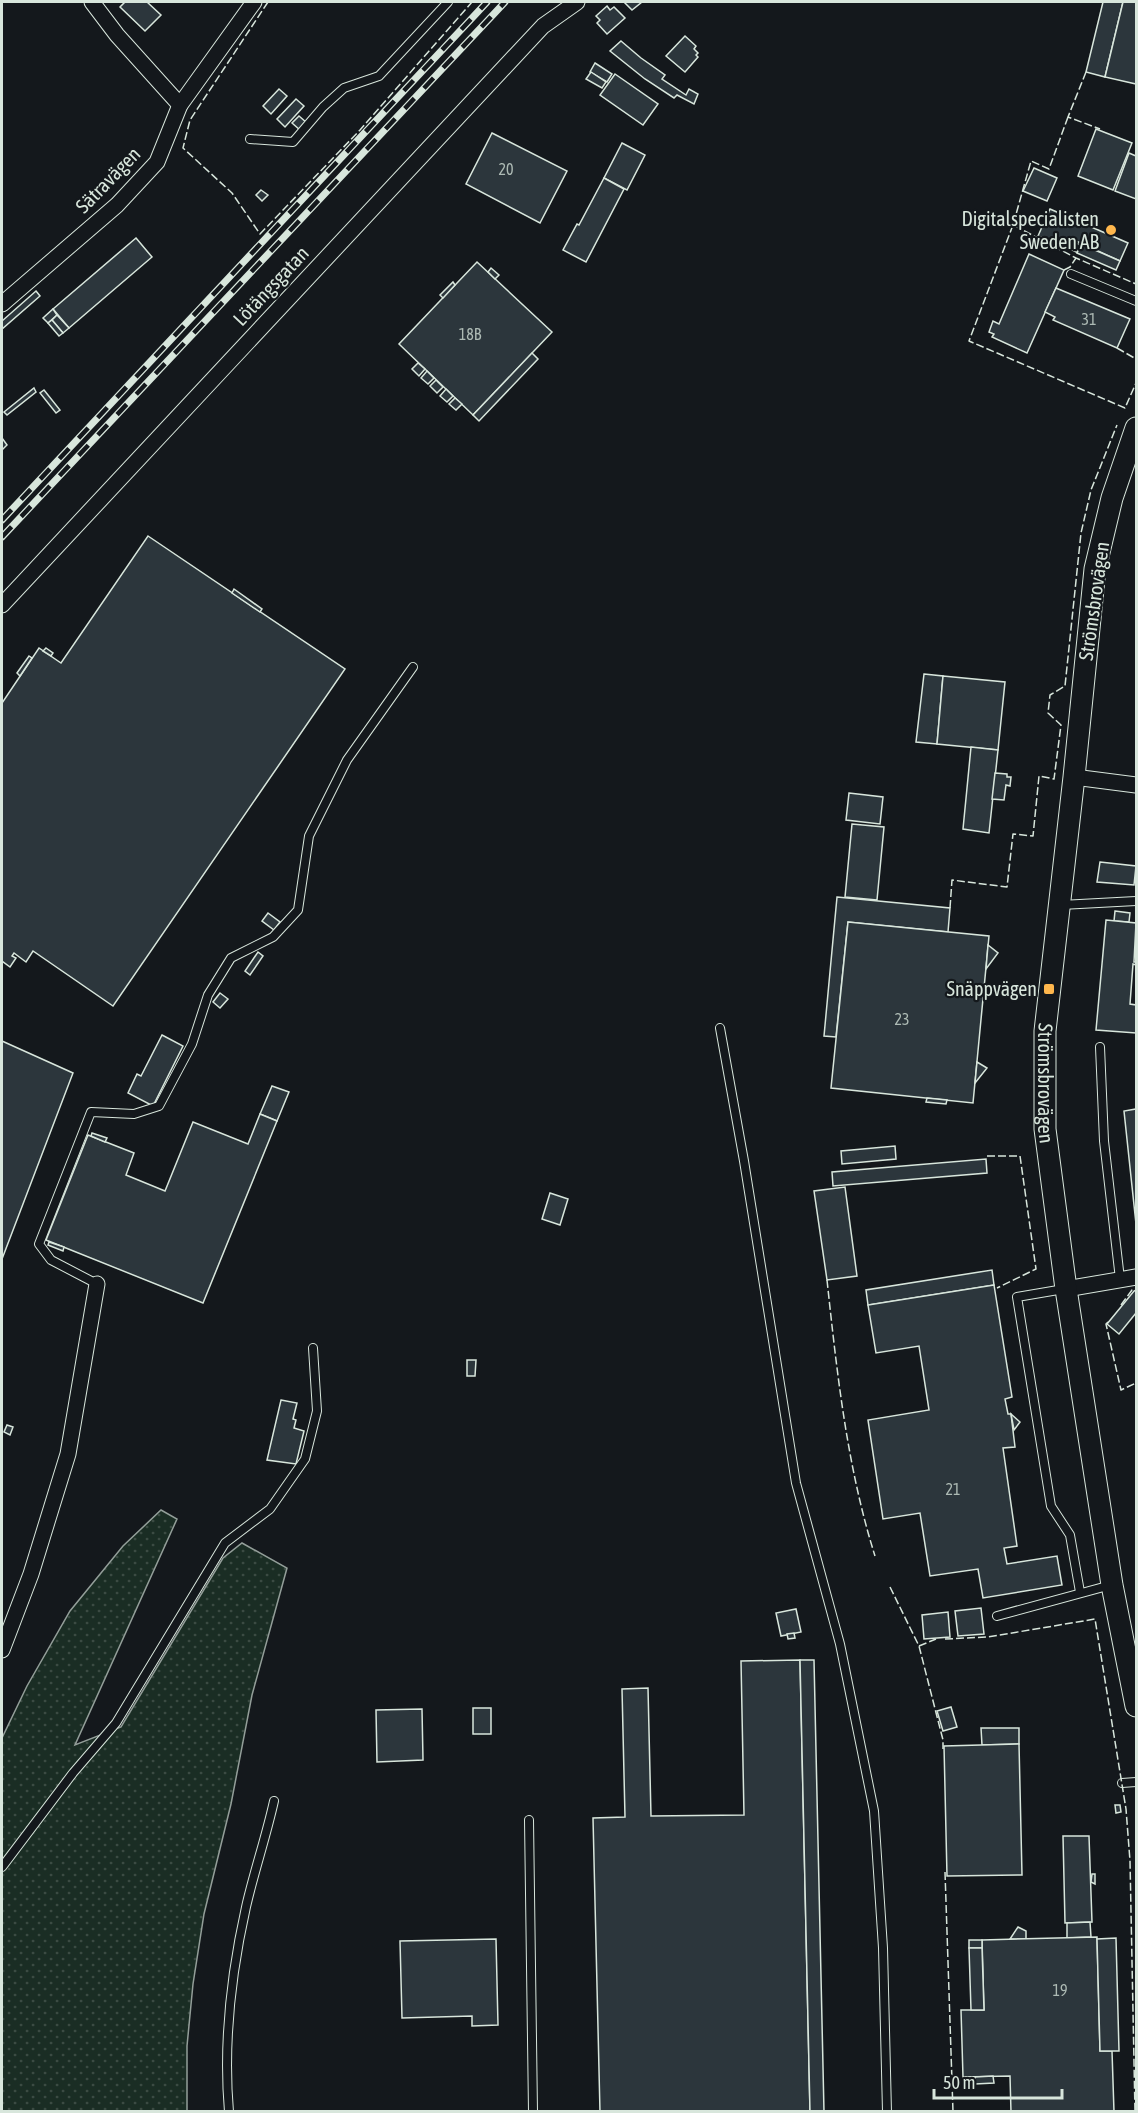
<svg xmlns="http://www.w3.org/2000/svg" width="1138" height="2113" font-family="'Asap Condensed',sans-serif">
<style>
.grass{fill:url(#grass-dots);stroke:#939e99;stroke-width:1.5}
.building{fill:#2c363c;stroke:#d8e6dc;stroke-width:1.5}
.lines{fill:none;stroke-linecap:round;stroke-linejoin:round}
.service-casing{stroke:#d8e6dc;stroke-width:10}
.minor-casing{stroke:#d8e6dc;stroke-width:17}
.secondary-casing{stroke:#d8e6dc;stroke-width:23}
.service{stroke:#14181c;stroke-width:8}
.minor{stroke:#14181c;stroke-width:15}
.secondary{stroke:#14181c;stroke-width:21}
.rail-casing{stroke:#d8e6dc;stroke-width:7}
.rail{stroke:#14181c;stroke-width:4.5;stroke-dasharray:14;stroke-linecap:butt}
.fence{stroke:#d8e6dc;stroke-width:1.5;stroke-dasharray:8 3;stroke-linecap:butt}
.poi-dot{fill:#ffb74d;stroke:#14181c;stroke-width:2}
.labels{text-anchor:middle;stroke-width:4.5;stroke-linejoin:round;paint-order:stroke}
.number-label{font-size:16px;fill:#adbab4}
.street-label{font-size:20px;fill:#d8e6dc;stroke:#14181c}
.poi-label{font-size:20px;fill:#d8e6dc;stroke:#14181c;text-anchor:end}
</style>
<defs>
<pattern id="grass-dots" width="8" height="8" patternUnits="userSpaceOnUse" patternTransform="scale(1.5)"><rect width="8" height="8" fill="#1a2d24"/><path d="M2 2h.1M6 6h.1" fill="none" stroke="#3b4b43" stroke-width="1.8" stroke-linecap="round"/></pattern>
</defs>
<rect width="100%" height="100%" fill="#14181c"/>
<path class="grass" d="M161,1510L177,1519L75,1745L121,1727L223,1558L242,1543L287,1568L252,1695L231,1804L204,1914L193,1984L187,2046V2111H2V1738L27,1686L70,1611L123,1546Z"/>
<g class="building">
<path d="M125,2H147L161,15L145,31L120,7Z"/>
<path d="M624,2H642L632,10Z"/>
<path d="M1103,2H1123L1105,77L1086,72Z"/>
<path d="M1123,2H1136V84L1105,77Z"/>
<path d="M607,6L610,10L614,7L625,18L607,34L597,23L600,20L596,16Z"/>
<path d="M685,36L696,46L694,49L698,53L696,55L698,57L685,72L666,56Z"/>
<path d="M621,41L641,58L665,75L662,79L686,95L689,89L698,94L694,104L677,95L674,98L645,79L610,51Z"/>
<path d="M595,63L612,74L607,82L590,72Z"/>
<path d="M591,72L606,82L602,88L586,79Z"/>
<path d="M615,74L658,104L643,125L600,95Z"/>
<path d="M279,89L287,96L271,114L263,106Z"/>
<path d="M296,99L304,106L285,127L277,119Z"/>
<path d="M299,116L307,123L300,130L292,123Z"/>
<path d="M1096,129L1132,143L1113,190L1078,176Z"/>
<path d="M492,133L567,171L540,223L466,184Z"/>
<path d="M622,143L645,155L627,190L604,178Z"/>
<path d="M1129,153L1136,156V199L1115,191Z"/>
<path d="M1034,168L1057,178L1047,201L1023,191Z"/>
<path d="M604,178L624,189L586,262L563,250L577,224L579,225Z"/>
<path d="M261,190L268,195L262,201L256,195Z"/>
<path d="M1050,209L1128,243L1120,261L1074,240L1070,250L1038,236Z"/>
<path d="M136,238L152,257L69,328L53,309Z"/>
<path d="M1073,242L1081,245L1078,253L1070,249Z"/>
<path d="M1081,244L1120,261L1116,270L1077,253Z"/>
<path d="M1029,254L1064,270L1027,353L992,337L994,334L989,332L993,321L999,324Z"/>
<path d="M477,262L552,332L473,415L399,344Z"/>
<path d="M491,268L499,275L495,279L488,272Z"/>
<path d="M453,282L455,285L443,298L440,295Z"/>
<path d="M1056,288L1130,319L1117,348L1053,320L1055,317L1045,312Z"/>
<path d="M36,291L40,296L2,329V321Z"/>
<path d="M53,309L57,315L48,323L43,318Z"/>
<path d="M57,315L69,328L63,333L52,320Z"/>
<path d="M52,320L63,333L59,336L48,323Z"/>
<path d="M532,353L538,359L479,421L473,415Z"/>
<path d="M418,363L425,369L419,376L412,369Z"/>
<path d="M427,371L434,378L428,384L421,378Z"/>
<path d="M436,380L443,387L437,393L430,386Z"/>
<path d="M34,388L36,392L7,415L4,412Z"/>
<path d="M446,389L453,396L447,402L440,396Z"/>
<path d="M44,390L60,410L56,413L40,393Z"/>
<path d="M455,398L462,404L456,410L449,404Z"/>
<path d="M2,438L7,445L2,450Z"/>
<path d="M148,536L345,669L113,1006L33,951L26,962L14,953L12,956L16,958L10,967L2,961V703L39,648L61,663Z"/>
<path d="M234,589L262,609L260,612L232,593Z"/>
<path d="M46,648L53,653L51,656L43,651Z"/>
<path d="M29,656L32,658L20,676L17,673Z"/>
<path d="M924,674L943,676L937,744L916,742Z"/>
<path d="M943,676L1005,682L998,750L937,744Z"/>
<path d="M971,747L998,750L989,833L963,829Z"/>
<path d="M995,773L1007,774V777H1011L1010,786L1006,785L1004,800L992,799Z"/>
<path d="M849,793L883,797L880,824L846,820Z"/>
<path d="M852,824L884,827L877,900L845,897Z"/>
<path d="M1100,862L1136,866L1134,885L1097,882Z"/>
<path d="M837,897L950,908L948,932L848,922L836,1037L824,1036Z"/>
<path d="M1115,911L1130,913L1129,922L1114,921Z"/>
<path d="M268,913L280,922L274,930L262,921Z"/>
<path d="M1106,920L1136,923L1134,962H1136V965L1133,964L1130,1004L1136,1005V1033L1096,1030Z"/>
<path d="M848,922L989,936L973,1103L831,1088Z"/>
<path d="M988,945L998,953L986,969Z"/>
<path d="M258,952L263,956L250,975L245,971Z"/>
<path d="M220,993L228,999L220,1008L213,1002Z"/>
<path d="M162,1035L183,1046L153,1106L128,1093L137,1074L141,1076Z"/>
<path d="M2,1041L73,1073L2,1259Z"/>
<path d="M977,1062L987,1068L975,1083Z"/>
<path d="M272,1086L289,1092L277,1121L260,1114Z"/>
<path d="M927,1098L947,1100L946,1104L926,1102Z"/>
<path d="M1136,1109V1224L1124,1111Z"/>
<path d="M260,1114L277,1121L203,1303L46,1240L88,1135L134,1153L126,1175L165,1191L193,1122L248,1144Z"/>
<path d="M92,1133L107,1138L105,1142L91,1136Z"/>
<path d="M895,1146L896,1159L842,1164L841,1151Z"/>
<path d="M986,1159L987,1173L833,1186L832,1172Z"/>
<path d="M845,1187L857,1276L827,1280L814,1191Z"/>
<path d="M550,1193L568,1199L560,1225L542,1219Z"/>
<path d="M49,1242L64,1247L63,1251L48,1245Z"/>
<path d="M992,1270L994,1285L868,1305L866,1290Z"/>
<path d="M994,1285L1012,1397L1005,1399L1008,1414H1011L1015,1447L1003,1448L1017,1546L1004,1548L1007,1564L1057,1556L1062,1585L983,1598L978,1569L930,1576L920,1513L883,1519L868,1420L929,1410L919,1346L876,1353L868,1305Z"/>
<path d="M1136,1290V1313L1119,1334L1107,1324L1134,1291Z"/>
<path d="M467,1360H476L475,1376H467Z"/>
<path d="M281,1400L297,1403L293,1419L296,1420L294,1428L304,1431L296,1464L267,1460Z"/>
<path d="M1011,1414L1020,1422L1014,1430Z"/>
<path d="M7,1425L13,1427L10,1435L4,1432Z"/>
<path d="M981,1608L984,1634L958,1636L955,1611Z"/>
<path d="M796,1609L801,1632L781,1636L776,1613Z"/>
<path d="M948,1612L950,1637L924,1639L922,1615Z"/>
<path d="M794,1633L795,1638L788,1639L787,1634Z"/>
<path d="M800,1660L810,2112H600L593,1818L625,1817L622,1689L648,1688L651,1816L744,1815L741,1661Z"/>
<path d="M800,1660H814L824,2112H810Z"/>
<path d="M951,1707L957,1727L943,1731L937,1711Z"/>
<rect x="473" y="1708" width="18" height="26"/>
<path d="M422,1709L423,1760L377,1762L376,1710Z"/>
<path d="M981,1728H1019V1744L982,1745Z"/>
<path d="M1019,1744L1022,1875L947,1876L944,1746Z"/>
<path d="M1115,1805H1120L1121,1812L1116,1813Z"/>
<path d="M1063,1836H1089L1092,1922L1065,1923Z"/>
<path d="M1092,1874H1095V1884L1091,1882Z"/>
<path d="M1090,1922L1091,1937L1067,1938V1923Z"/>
<path d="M1018,1927L1026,1931V1939H1010Z"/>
<path d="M1097,1937L1100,2051H1112L1114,2112H1011L1010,2076L963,2077L961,2010H984L982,1940Z"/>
<path d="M1116,1938L1119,2051H1100L1097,1939Z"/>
<path d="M496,1939L498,2025L472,2026V2016L402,2018L400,1941Z"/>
<rect x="969" y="1940" width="13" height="8"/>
<path d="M969,1948H982L984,2010H971Z"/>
<path d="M993,2076L994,2083L975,2084V2077Z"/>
</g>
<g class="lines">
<g class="service-casing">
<g id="service">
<path d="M250,139L293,142L323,107L344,88L379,76L448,2"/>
<path d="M1071,274L1136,301"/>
<path d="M1061,905L1136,901"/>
<path d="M720,1028L744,1161L796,1483L840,1644L874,1811L883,1948L887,2112"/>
<path d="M1100,1047L1104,1141L1120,1279"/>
<path d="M97,1284L51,1260L39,1244L91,1112L134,1114L159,1106L192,1044L208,995L231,958L273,937L298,910L309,836L347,760L413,667"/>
<path d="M1064,1289L1017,1297L1051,1506L1070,1535L1080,1592"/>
<path d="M997,1616L1111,1585"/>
<path d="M1122,1783L1136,1782"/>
<path d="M529,1820L533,2112"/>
<path d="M2,1867L73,1773L116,1723L225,1543L270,1509L305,1459L317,1411L313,1348"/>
<path d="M229,2112C223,2043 231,1974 246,1907C254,1872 266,1837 274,1801"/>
</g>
</g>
<g class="minor-casing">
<g id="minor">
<path d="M92,2L117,35L180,105"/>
<path d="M2,304L117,205L157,162L180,105L254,2"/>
<path d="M2,605L543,26L577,2"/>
<path d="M1074,777L1136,785"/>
<path d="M1066,1289L1136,1277"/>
<path d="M2,1650L31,1574L68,1454L97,1284"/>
</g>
</g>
<g class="secondary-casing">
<g id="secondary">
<path id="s1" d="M1136,428L1112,498L1095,569L1074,777L1045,1031V1129L1066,1289L1112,1585L1136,1706"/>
</g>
</g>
<use href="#service" class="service"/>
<use href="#minor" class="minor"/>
<use href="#secondary" class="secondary"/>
<g class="rail-casing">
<g id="rail">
<path d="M2,520L487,2"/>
<path d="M2,537L505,2"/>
</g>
</g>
<use href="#rail" class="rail"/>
<g class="fence">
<path d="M268,2L190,120L183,148L232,193L260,234L360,130L472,2"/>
<path d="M1086,72L1068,117L1100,129"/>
<path d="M1068,117L1049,169L1031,161L1013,225L1076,258L1136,284"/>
<path d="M1013,225L969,341L1125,408L1136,383"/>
<path d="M1064,270L1070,267L1076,258"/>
<path d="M1117,348L1136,359"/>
<path d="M950,908L952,880L1007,887L1013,834L1033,836L1039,776L1054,779L1061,725L1048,713L1050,695L1065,686L1081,533L1091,490L1117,425"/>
<path d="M987,1156H1020L1036,1269L997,1288"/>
<path d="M827,1280C837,1373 847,1467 875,1556"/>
<path d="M1121,1305L1132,1290L1136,1289"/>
<path d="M1108,1322L1106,1324L1121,1390L1136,1383"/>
<path d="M890,1587L919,1646L943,1740V1749"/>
<path d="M945,1639L988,1637L1095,1619L1126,1809L1130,1861L1135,2112"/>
<path d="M919,1646L936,1639"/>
<path d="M945,1872L953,2112"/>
</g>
</g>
<g class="poi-dot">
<circle cx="1111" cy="230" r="6"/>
<rect x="1043" y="983" width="12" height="12" rx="3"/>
</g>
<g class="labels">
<g class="number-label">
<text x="506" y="175">20</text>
<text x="1089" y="325">31</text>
<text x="470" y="340">18B</text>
<text x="902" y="1025">23</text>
<text x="953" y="1495">21</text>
<text x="1060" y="1996">19</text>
</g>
<g class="street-label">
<text transform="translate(108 180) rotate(-46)" y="7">Sätravägen</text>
<text transform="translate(271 286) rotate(-47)" y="7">Lötängsgatan</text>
<text transform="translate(1094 601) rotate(-82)" y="7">Strömsbrovägen</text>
<text dy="7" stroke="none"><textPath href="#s1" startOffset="664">Strömsbrovägen</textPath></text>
</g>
<g class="poi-label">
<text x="1099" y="226">Digitalspecialisten<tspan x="1099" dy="23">Sweden AB</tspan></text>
<text x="1037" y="996">Snäppvägen</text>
</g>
</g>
<rect width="1138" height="2113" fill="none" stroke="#d8e6dc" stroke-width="6"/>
<path d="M934 2089v9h128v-9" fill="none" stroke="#d8e6dc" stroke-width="3"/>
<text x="943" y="2089" font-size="18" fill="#d8e6dc" stroke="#14181c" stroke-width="4.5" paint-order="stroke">50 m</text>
</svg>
